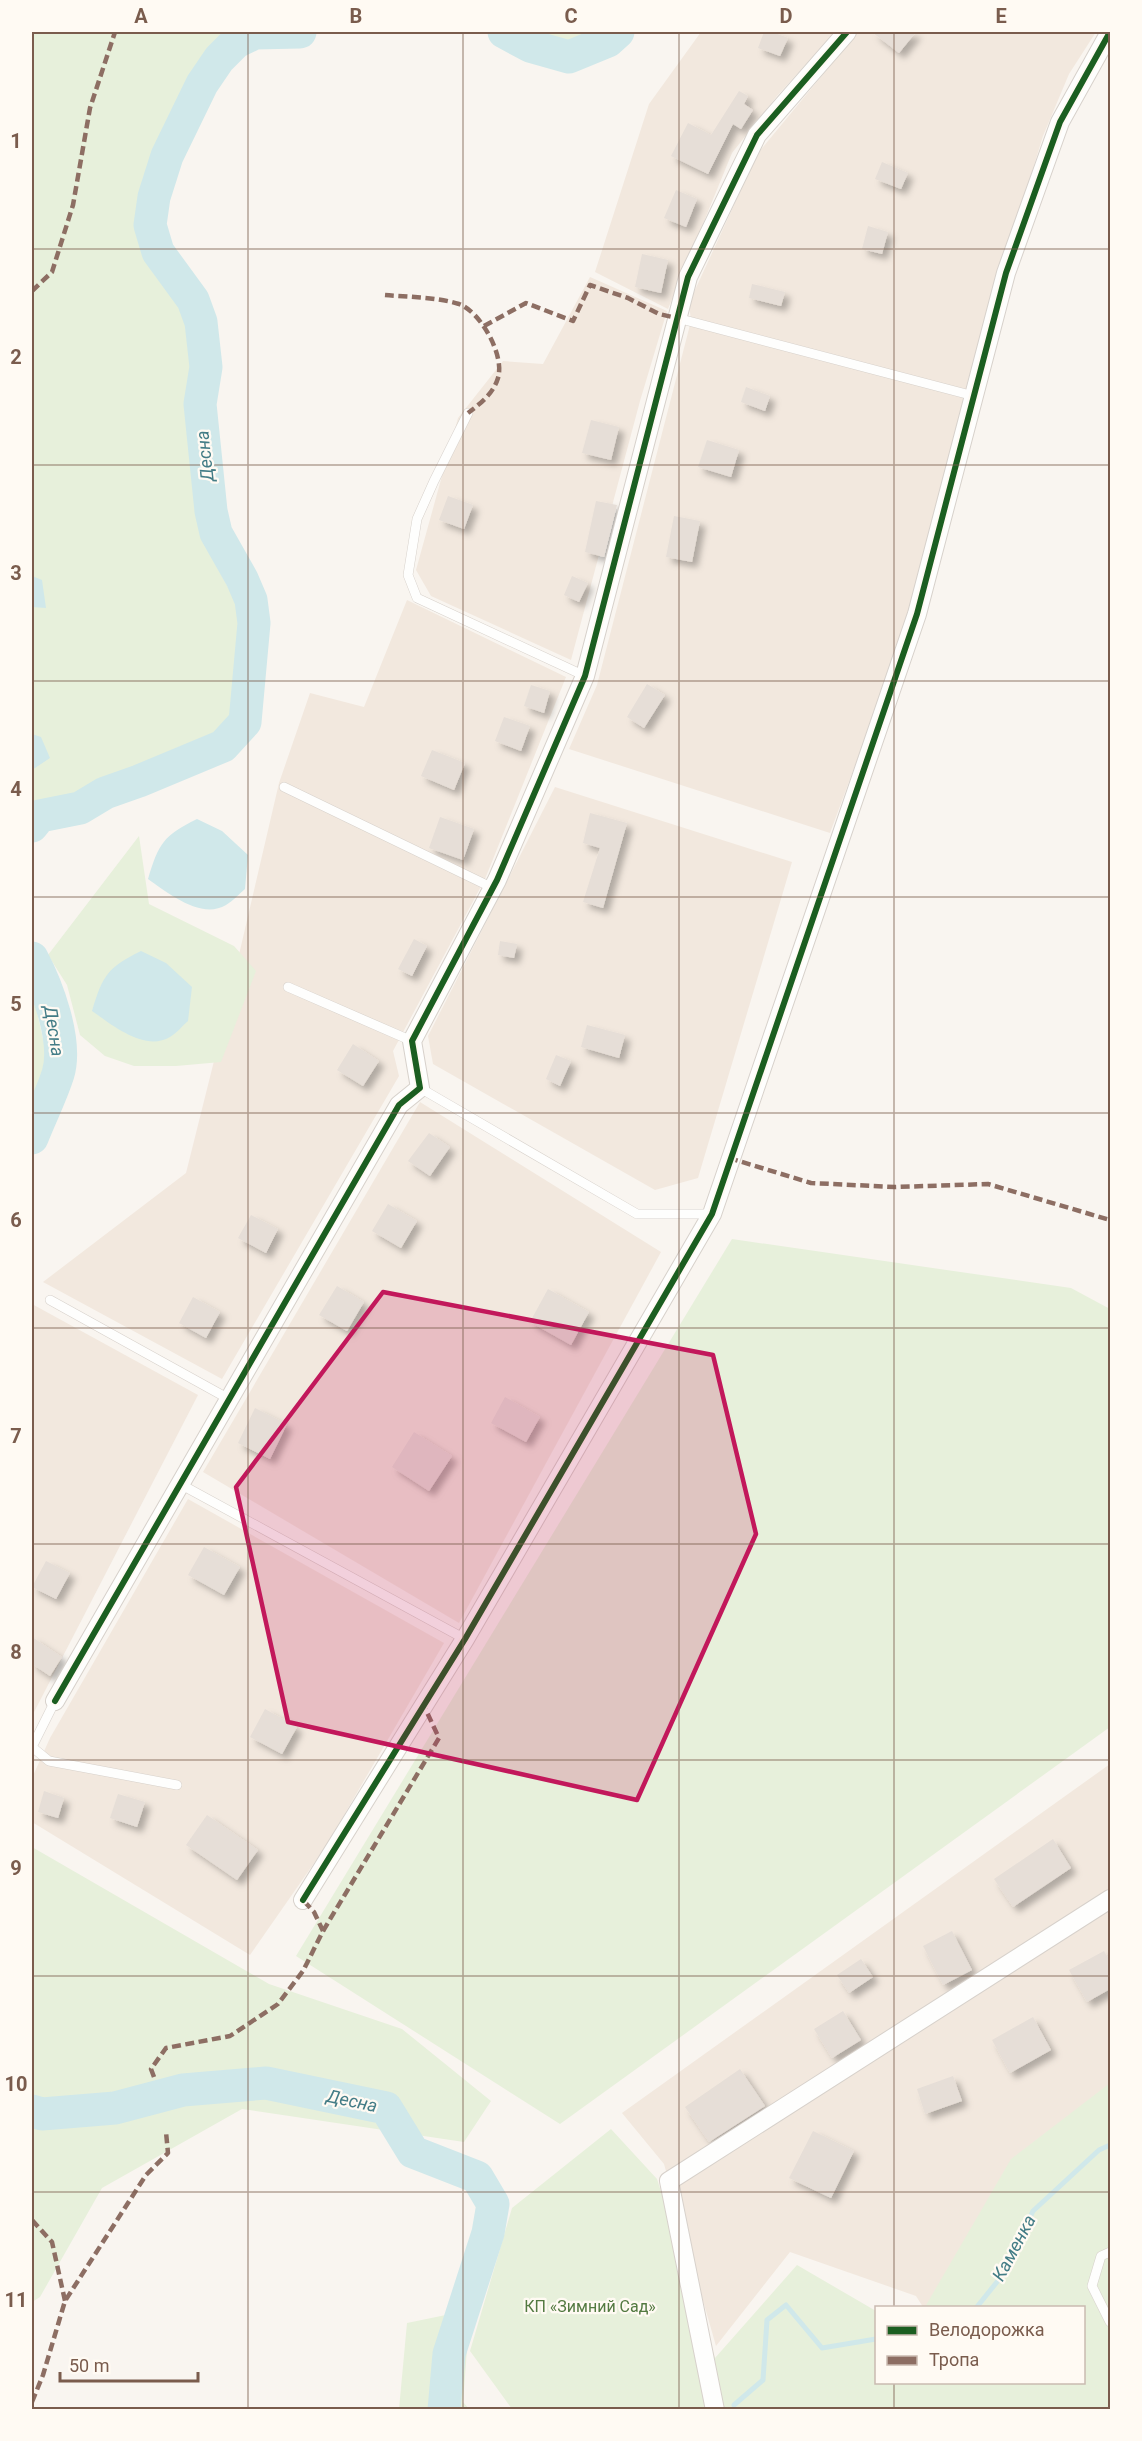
<svg xmlns="http://www.w3.org/2000/svg" width="1142" height="2441" font-family="Roboto,sans-serif">
<style>
.residential{fill:#f2e8de}
.green{fill:#e7f0db}
.water{fill:#d0e8ea}
.lines{fill:none;stroke-linecap:round;stroke-linejoin:round}
.stream{stroke:#d0e8ea;stroke-width:5}
.river{stroke:#d0e8ea;stroke-width:33}
.building{fill:#e6ded7;filter:url(#shadow)}
.lane-casing{stroke:#d7d1cb;stroke-width:10}
.street-casing{stroke:#d7d1cb;stroke-width:20}
.lane{stroke:#fefefd;stroke-width:9}
.street{stroke:#fefefd;stroke-width:18}
.quiet{stroke:#8d6e63;stroke-width:4.5;stroke-dasharray:9 4.5;stroke-linecap:butt}
.cycleway-casing{stroke:#fffaf3;stroke-width:10}
.cycleway{stroke:#1b5e20;stroke-width:6}
.marked{fill:#c2185b;fill-opacity:0.2;stroke:#c2185b;stroke-width:4.5;stroke-linejoin:round}
.grid{fill:none;stroke:#7a5c4d;stroke-width:1.5;stroke-opacity:0.55}
.labels{text-anchor:middle;stroke-width:4.5;stroke-linejoin:round;paint-order:stroke}
.park-label{font-size:16px;fill:#537a41;stroke:#fffaf3}
.water-label{font-size:18px;font-style:italic;fill:#437c86;stroke:#fffaf3}
.neatline{fill:none;stroke:#7a5c4d;stroke-width:2}
.grid-label{font-size:20px;text-anchor:middle;font-weight:bold;fill:#7a5c4d}
</style>
<defs>
<filter id="shadow"><feDropShadow dx="5.5" dy="5.5" stdDeviation="3" flood-color="#0004"/></filter>
</defs>
<rect width="100%" height="100%" fill="#f9f5f0"/>
<g class="residential">
<path d="M701,32H835L777,96L732,153L668,309L595,272L649,104Z"/>
<path d="M858,32H1096L1069,74L1043,136L967,383L910,617L830,833L569,749L597,685L691,321L689,303L758,153Z"/>
<path d="M590,277L667,311L640,401L571,660L431,596L416,570L458,418L503,361L543,364Z"/>
<path d="M407,600L566,677L485,879L393,1051L399,1076L222,1379L43,1282L186,1173L217,1049L279,783L310,693L364,707Z"/>
<path d="M555,787L792,862L698,1178L655,1190L433,1064L428,1036Z"/>
<path d="M420,1102L661,1252L459,1623L203,1472Z"/>
<path d="M32,1304L198,1395L32,1716Z"/>
<path d="M188,1499L444,1643L326,1846L250,1955L32,1822V1778L50,1738Z"/>
<path d="M1110,1764V2409L1084,2382V2308L923,2307L916,2296L790,2252L716,2346L664,2164L622,2113Z"/>
</g>
<g class="green">
<path d="M32,32H225L207,50L189,76L153,151L139,194L135,226L144,259L180,308L187,325L191,366L184,404L196,514L202,539L237,604L239,623L230,716L214,733L193,742L204,754L192,758L181,746L134,767L99,779L74,793L32,803Z"/>
<path d="M535,32H591L568,40Z"/>
<path d="M139,836L149,904L234,946L256,971L221,1062L176,1066H134L105,1056L80,1035L67,985L48,955Z"/>
<path d="M32,990L46,1052L44,1068L32,1098Z"/>
<path d="M732,1239L1071,1288L1110,1309V1727L560,2124L296,1956Z"/>
<path d="M32,1847L269,1984L402,2029L491,2101L464,2142L242,2109L102,2188L40,2297L32,2302Z"/>
<path d="M1110,2083V2409H512L470,2351L512,2208L611,2129L657,2179L715,2358L797,2265L876,2311V2382H1084V2308L925,2307L1011,2159Z"/>
<path d="M470,2310L463,2402L469,2409H399L407,2323Z"/>
</g>
<g class="water">
<path d="M32,576L42,580L46,608L32,607Z"/>
<path d="M32,734L41,737L50,758L32,770Z"/>
<path d="M197,819L222,831L248,855L245,889C239,894 233,901 226,905C201,920 168,893 148,879C159,843 163,836 197,819Z"/>
<path d="M141,951L166,963L192,987L188,1021C182,1026 177,1033 170,1037C145,1052 112,1025 92,1011C103,975 107,968 141,951Z"/>
</g>
<g class="lines">
<g class="stream">
<path d="M976,2308L1005,2272L1033,2211L1099,2150L1110,2145"/>
<path d="M734,2405L763,2380L767,2320L786,2305L822,2348L876,2339"/>
</g>
<g class="river">
<path d="M504,32L530,46L569,57L608,41L618,32"/>
<path d="M32,826L40,816L80,808L105,793L139,781L223,746L245,722L254,623L251,600L242,579L216,533L211,511L200,404L206,367L201,322L193,300L158,252L150,225L154,197L167,156L202,84L219,59L236,42L255,33L300,32"/>
<path d="M32,958C47,986 68,1041 58,1074C51,1096 40,1117 32,1138"/>
<path d="M32,2111L42,2114L115,2108L183,2090L266,2083L386,2108L413,2152L477,2177L493,2204L488,2233L449,2354L444,2410"/>
</g>
</g>
<g class="building">
<path d="M764,32H772L788,38L780,56L758,48Z"/>
<path d="M872,32H916L899,53Z"/>
<path d="M739,91L748,96L744,104L753,110L741,129L733,124L708,174L671,156L688,123L711,135Z"/>
<path d="M882,162L908,173L901,189L875,179Z"/>
<path d="M676,190L697,199L686,227L664,218Z"/>
<path d="M868,226L888,232L882,254L862,249Z"/>
<path d="M642,254L668,260L661,293L635,287Z"/>
<path d="M752,284L785,292L781,306L749,298Z"/>
<path d="M746,387L770,396L765,411L741,402Z"/>
<path d="M591,420L619,427L611,460L582,453Z"/>
<path d="M707,440L739,450L731,477L698,467Z"/>
<path d="M448,496L473,505L464,529L439,520Z"/>
<path d="M596,501L617,505L604,557L585,552Z"/>
<path d="M674,516L700,521L692,562L666,557Z"/>
<path d="M572,576L588,583L579,602L564,595Z"/>
<path d="M647,684L665,695L644,728L627,717Z"/>
<path d="M531,685L550,691L544,713L524,706Z"/>
<path d="M504,717L530,726L521,751L495,741Z"/>
<path d="M432,750L465,763L454,790L421,776Z"/>
<path d="M590,813L627,823L603,908L583,902L600,848L583,843Z"/>
<path d="M440,817L474,829L463,860L429,848Z"/>
<path d="M414,939L427,946L412,976L398,969Z"/>
<path d="M500,941L517,944L514,958L498,955Z"/>
<path d="M587,1025L625,1035L619,1058L581,1047Z"/>
<path d="M353,1044L379,1061L363,1086L337,1070Z"/>
<path d="M556,1055L571,1061L560,1086L546,1079Z"/>
<path d="M429,1133L450,1147L430,1176L408,1161Z"/>
<path d="M388,1204L417,1221L401,1248L372,1231Z"/>
<path d="M251,1215L278,1229L266,1253L238,1238Z"/>
<path d="M337,1286L364,1302L347,1331L319,1315Z"/>
<path d="M548,1289L589,1312L571,1345L530,1322Z"/>
<path d="M193,1297L220,1312L206,1338L179,1323Z"/>
<path d="M505,1397L540,1417L526,1442L491,1423Z"/>
<path d="M255,1408L287,1424L270,1459L238,1443Z"/>
<path d="M414,1432L452,1456L429,1491L392,1467Z"/>
<path d="M204,1547L240,1567L224,1595L188,1575Z"/>
<path d="M46,1561L70,1573L56,1599L32,1587Z"/>
<path d="M32,1637L62,1657L50,1676L32,1664Z"/>
<path d="M265,1709L297,1727L282,1754L250,1737Z"/>
<path d="M44,1791L64,1798L58,1818L38,1812Z"/>
<path d="M118,1794L145,1802L137,1827L110,1818Z"/>
<path d="M207,1815L258,1850L237,1880L186,1845Z"/>
<path d="M1053,1839L1071,1868L1013,1907L994,1879Z"/>
<path d="M952,1931L972,1970L943,1985L923,1946Z"/>
<path d="M1104,1951L1110,1962V1989L1087,2002L1069,1970Z"/>
<path d="M861,1959L873,1977L849,1993L837,1975Z"/>
<path d="M843,2011L861,2040L832,2058L814,2029Z"/>
<path d="M1033,2017L1051,2050L1010,2073L992,2040Z"/>
<path d="M740,2069L765,2106L709,2142L685,2107Z"/>
<path d="M953,2076L962,2101L925,2114L917,2089Z"/>
<path d="M813,2131L854,2151L831,2198L789,2178Z"/>
</g>
<g class="lines">
<g class="lane-casing">
<g id="lane">
<path d="M677,318L974,396"/>
<path d="M468,413L434,481L417,519L408,575L417,598L585,676"/>
<path d="M284,787L493,888"/>
<path d="M288,987L412,1041"/>
<path d="M420,1088L637,1214H712"/>
<path d="M50,1300L229,1399"/>
<path d="M180,1484L465,1639"/>
<path d="M55,1701L32,1747L49,1761L177,1785"/>
<path d="M1110,2252L1101,2256L1092,2286L1110,2322"/>
</g>
</g>
<g class="street-casing">
<g id="street">
<path d="M55,1701L399,1105L420,1088L412,1041L497,880L585,676L688,277L757,135L847,32"/>
<path d="M303,1900L465,1639L712,1214L917,614L1006,273L1060,122L1110,32"/>
<path d="M715,2410L669,2181L1110,1899"/>
</g>
</g>
<use href="#lane" class="lane"/>
<use href="#street" class="street"/>
<g class="quiet">
<path d="M32,291L52,272L73,205L90,108L115,32"/>
<path d="M385,295C408,297 437,297 459,304C481,312 505,356 498,378C493,394 481,403 468,413"/>
<path d="M484,326L526,303L573,321L590,285L628,298L659,314L677,318"/>
<path d="M729,1158L811,1183L895,1187L988,1184L1110,1220"/>
<path d="M323,1931L439,1738L424,1706"/>
<path d="M154,2077L151,2069L166,2048L230,2036L278,2004L303,1971L323,1931L314,1912L303,1900"/>
<path d="M32,2220L52,2242L65,2301"/>
<path d="M32,2402L43,2375L65,2301L146,2175L168,2153L166,2132"/>
</g>
<g class="cycleway-casing">
<g id="cycleway">
<path d="M55,1701L399,1105L420,1088L412,1041L497,880L585,676L688,277L757,135L847,32"/>
<path d="M303,1900L465,1639L712,1214L917,614L1006,273L1060,122L1110,32"/>
</g>
</g>
<use href="#cycleway" class="cycleway"/>
</g>
<path class="marked" d="M383,1292L713,1355L756,1534L637,1800L288,1722L236,1487Z"/>
<path class="grid" d="M248,32V2410M463,32V2410M679,32V2410M894,32V2308M32,249H1110M32,465H1110M32,681H1110M32,897H1110M32,1113H1110M32,1328H1110M32,1544H1110M32,1760H1110M32,1976H1110M32,2192H1110M894,2382V2410"/>
<g class="labels">
<g class="park-label">
<text x="590" y="2312">КП «Зимний Сад»</text>
</g>
<g class="water-label">
<text transform="translate(205 456) rotate(-96)" y="6">Десна</text>
<text transform="translate(54 1031) rotate(81)" y="6">Десна</text>
<text transform="translate(352 2101) rotate(12)" y="6">Десна</text>
<text transform="translate(1014 2248) rotate(-62)" y="6">Каменка</text>
</g>
</g>
<rect width="1142" height="2441" fill="none" stroke="#fffaf3" stroke-width="66"/>
<rect x="875" y="2306" width="210" height="78" fill="#fffaf3" stroke="#cabbb1" stroke-width="1.5"/>
<rect x="887" y="2326" width="30" height="9" fill="#1b5e20" stroke="#cabbb1" stroke-width="1.5"/>
<text x="929" y="2336" font-size="18" fill="#7a5c4d">Велодорожка</text>
<rect x="887" y="2356" width="30" height="9" fill="#8d6e63" stroke="#cabbb1" stroke-width="1.5"/>
<text x="929" y="2366" font-size="18" fill="#7a5c4d">Тропа</text>
<path d="M60 2372v9h138v-9" fill="none" stroke="#7a5c4d" stroke-width="3"/>
<text x="69" y="2372" font-size="18" fill="#7a5c4d" stroke="#fffaf3" stroke-width="4.5" paint-order="stroke">50 m</text>
<rect x="33" y="33" width="1076" height="2375" class="neatline"/>
<g class="grid-label">
<text x="141" y="23">A</text>
<text x="356" y="23">B</text>
<text x="571" y="23">C</text>
<text x="786" y="23">D</text>
<text x="1001" y="23">E</text>
<text x="16" y="148">1</text>
<text x="16" y="364">2</text>
<text x="16" y="580">3</text>
<text x="16" y="796">4</text>
<text x="16" y="1011">5</text>
<text x="16" y="1227">6</text>
<text x="16" y="1443">7</text>
<text x="16" y="1659">8</text>
<text x="16" y="1875">9</text>
<text x="16" y="2091">10</text>
<text x="16" y="2307">11</text>
</g>
</svg>
